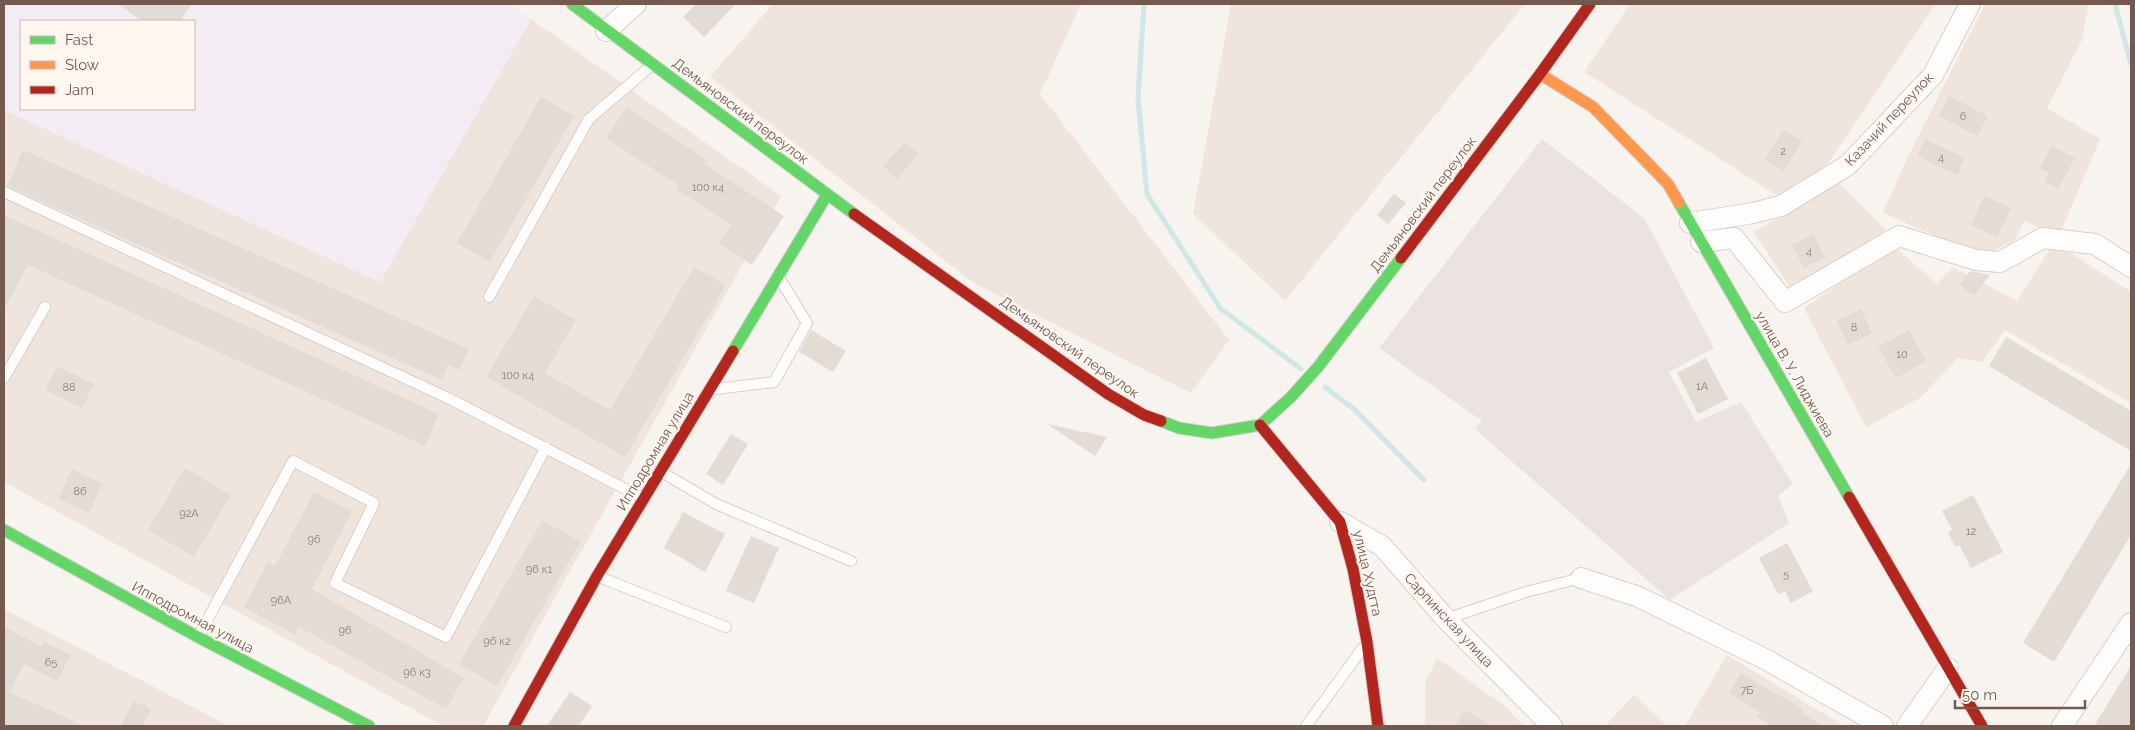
<svg xmlns="http://www.w3.org/2000/svg" width="2135" height="730" font-family="Raleway,sans-serif">
<style>
.residential{fill:#efe5dc}
.industrial{fill:#eae3df}
.education{fill:#f3ecf4;fill-rule:evenodd}
.lines{fill:none;stroke-linecap:round;stroke-linejoin:round}
.stream{stroke:#d0e7e6;stroke-width:5}
.building{fill:#e3dbd6}
.lane-casing{stroke:#d7d0cc;stroke-width:12}
.street-casing{stroke:#d7d0cc;stroke-width:22}
.fast-casing{stroke:#d7ceca;stroke-width:13}
.slow-casing{stroke:#d7ceca;stroke-width:13}
.jam-casing{stroke:#d7ceca;stroke-width:13}
.lane{stroke:#fefdfc;stroke-width:10}
.street{stroke:#fefdfc;stroke-width:20}
.fast{stroke:#63d668;stroke-width:11}
.slow{stroke:#ff974d;stroke-width:11}
.jam{stroke:#b3261e;stroke-width:11}
.labels{text-anchor:middle;stroke-width:4.5;stroke-linejoin:round;paint-order:stroke}
.number-label{font-size:11px;fill:#927c73}
.street-label{font-size:14px;fill:#74594f;stroke:#fef7f0}
</style>
<rect width="100%" height="100%" fill="#f7f3ee"/>
<g class="residential">
<path d="M773,4H1081L1040,94L1229,340L1191,393L975,284L710,77Z"/>
<path d="M1231,4H1525L1285,301L1193,214Z"/>
<path d="M1630,4H1936L1828,163L1781,198L1584,72Z"/>
<path d="M1985,4H2089L2082,40L2047,108L2100,139L2059,236L2025,221L2013,242L1980,255L1883,213L1904,165Z"/>
<path d="M531,19L781,196L483,726H443L4,482V110L380,282Z"/>
<path d="M1837,181L1888,233L1791,289L1754,232Z"/>
<path d="M2054,242L2131,292V403L2005,330L1982,362L1958,358L1920,398L1866,427L1804,308L1894,246L1937,284L1953,267L2017,301Z"/>
<path d="M4,609L229,726H4Z"/>
<path d="M1727,655L1809,705L1845,726H1685Z"/>
<path d="M1437,658L1505,706L1524,726H1425V683Z"/>
<path d="M1634,695L1664,723L1667,726H1605Z"/>
</g>
<path class="industrial" d="M1542,139L1644,218L1714,348L1669,372L1696,422L1741,402L1793,484L1778,496L1789,523L1670,600L1475,429L1482,421L1379,348Z"/>
<path class="education" d="M4,4H509L531,19L380,282L4,110ZM21,21H194V109H21Z"/>
<g class="lines">
<g class="stream">
<path d="M1144,4L1138,98L1147,194L1220,308L1301,369"/>
<path d="M2115,4L2131,64"/>
<path d="M1325,387L1355,410L1424,480"/>
</g>
</g>
<g class="building">
<path d="M118,4H192L180,21H142Z"/>
<path d="M696,4H736L704,37L683,17Z"/>
<path d="M1949,96L1988,116L1977,136L1939,116Z"/>
<path d="M541,97L574,116L490,262L457,243Z"/>
<path d="M627,107L706,159L704,163L784,216L752,265L719,243L731,225L676,189L678,185L606,138Z"/>
<path d="M1783,130L1802,141L1784,171L1765,160Z"/>
<path d="M1925,139L1965,158L1957,175L1917,156Z"/>
<path d="M905,142L919,154L897,179L883,166Z"/>
<path d="M2052,146L2075,158L2058,189L2045,182L2049,173L2040,168Z"/>
<path d="M23,150L469,349L460,370L448,365L442,380L7,186Z"/>
<path d="M1394,194L1406,203L1388,224L1377,215Z"/>
<path d="M1984,196L2011,208L1997,237L1971,225Z"/>
<path d="M4,215L439,414L425,446L28,265L4,310Z"/>
<path d="M1813,234L1825,257L1804,268L1792,245Z"/>
<path d="M694,267L726,285L625,457L486,377L534,296L576,320L545,373L610,410Z"/>
<path d="M1970,271L1990,275L1974,296L1960,285Z"/>
<path d="M1861,309L1872,333L1848,345L1837,321Z"/>
<path d="M811,330L846,351L833,372L799,352Z"/>
<path d="M1909,330L1926,361L1896,378L1878,347Z"/>
<path d="M2006,337L2131,411V451L1989,366Z"/>
<path d="M1706,358L1728,399L1698,414L1677,373Z"/>
<path d="M57,366L94,384L82,408L45,390Z"/>
<path d="M1047,424L1107,437L1095,456Z"/>
<path d="M731,434L748,444L723,485L706,474Z"/>
<path d="M2131,464V535L2054,662L2023,643Z"/>
<path d="M185,468L231,495L194,557L148,530Z"/>
<path d="M72,469L102,484L89,513L58,499Z"/>
<path d="M314,492L352,511L312,589L464,678L446,709L299,627L295,635L244,607L268,562L275,566Z"/>
<path d="M1973,495L2003,552L1971,568L1959,545L1955,547L1948,532L1952,530L1942,511Z"/>
<path d="M683,512L725,534L705,572L664,548Z"/>
<path d="M542,521L581,541L497,686L459,664Z"/>
<path d="M751,536L779,548L754,603L726,591Z"/>
<path d="M1787,543L1813,591L1791,603L1785,591L1778,594L1759,558Z"/>
<path d="M4,627L42,647L44,642L71,655L57,681L24,664L9,692L85,726H4Z"/>
<path d="M2131,666V726H2094Z"/>
<path d="M1741,673L1803,709L1801,713L1824,726H1773L1757,717L1760,712L1729,693Z"/>
<path d="M570,692L592,706L579,726H547Z"/>
<path d="M133,701L151,709L142,726H121Z"/>
<path d="M1465,710L1492,726H1455Z"/>
</g>
<g class="lines">
<g class="lane-casing">
<g id="lane">
<path d="M4,192L450,399L643,498"/>
<path d="M489,297L589,119L652,65"/>
<path d="M4,378L45,307"/>
<path d="M715,389L774,382L807,323L780,279"/>
<path d="M660,471L716,504L851,561"/>
<path d="M599,577L726,627"/>
<path d="M1446,619L1526,592L1581,578"/>
<path d="M198,637L293,461L374,503L335,583L446,637L546,447"/>
<path d="M1306,726L1362,649"/>
</g>
</g>
<g class="street-casing">
<g id="street">
<path d="M606,31L636,4"/>
<path d="M1690,223L1753,213L1781,206L1848,165L1933,75L1970,4"/>
<path d="M1701,242L1734,238L1785,302L1899,236L1976,260L2000,262L2043,238L2095,244L2131,267"/>
<path d="M1340,522L1382,546L1446,619L1552,726"/>
<path d="M1581,578L1639,597L1765,659L1883,726"/>
<path d="M1907,726L1948,668"/>
<path d="M2062,726L2131,623"/>
</g>
</g>
<g class="fast-casing">
<g id="fast">
<path d="M572,4L854,214"/>
<path d="M1679,203L1849,497"/>
<path d="M733,351L827,195"/>
<path d="M1161,421L1179,428L1212,433L1260,425L1290,398L1318,367L1401,258"/>
<path d="M4,530L198,637L369,726"/>
</g>
</g>
<g class="slow-casing">
<path id="slow" d="M1540,74L1593,107L1668,184L1679,203"/>
</g>
<g class="jam-casing">
<g id="jam">
<path d="M854,214L1108,394L1144,415L1161,421"/>
<path d="M1401,258L1540,74L1590,4"/>
<path d="M1260,425L1340,522L1353,569L1367,642L1378,726"/>
<path d="M1849,497L1982,726"/>
<path d="M514,726L597,576L733,351"/>
</g>
</g>
<use href="#lane" class="lane"/>
<use href="#street" class="street"/>
<use href="#fast" class="fast"/>
<use href="#slow" class="slow"/>
<use href="#jam" class="jam"/>
</g>
<g class="labels">
<g class="number-label">
<text x="1963" y="120">6</text>
<text x="1783" y="155">2</text>
<text x="1941" y="161">4</text>
<text x="708" y="191">100 к4</text>
<text x="1809" y="255">4</text>
<text x="1854" y="331">8</text>
<text x="1902" y="358">10</text>
<text x="518" y="379">100 к4</text>
<text x="1702" y="390">1А</text>
<text x="69" y="391">88</text>
<text x="80" y="495">86</text>
<text x="189" y="517">92А</text>
<text x="1971" y="535">12</text>
<text x="314" y="543">96</text>
<text x="539" y="573">96 к1</text>
<text x="1786" y="578">5</text>
<text x="281" y="604">96А</text>
<text x="345" y="634">96</text>
<text x="497" y="645">96 к2</text>
<text x="51" y="666">65</text>
<text x="417" y="676">96 к3</text>
<text x="1747" y="694">7Б</text>
</g>
<g class="street-label">
<text transform="translate(741 111) rotate(37)" y="5">Демьяновский переулок</text>
<text transform="translate(1889 119) rotate(-47)" y="5">Казачий переулок</text>
<text transform="translate(1423 204) rotate(-53)" y="5">Демьяновский переулок</text>
<text transform="translate(1070 347) rotate(35)" y="5">Демьяновский переулок</text>
<text transform="translate(1795 374) rotate(60)" y="5">улица В. У. Лиджиева</text>
<text transform="translate(655 451) rotate(-59)" y="5">Ипподромная улица</text>
<text transform="translate(1368 573) rotate(77)" y="5">улица Худгта</text>
<text transform="translate(193 617) rotate(28)" y="5">Ипподромная улица</text>
<text transform="translate(1449 620) rotate(47)" y="5">Сарпинская улица</text>
</g>
</g>
<rect width="2135" height="730" fill="none" stroke="#74594f" stroke-width="10"/>
<rect x="20" y="20" width="175" height="90" fill="#fef7f0" stroke="#c7b8b0"/>
<rect x="30" y="36" width="25" height="8" fill="#63d668" stroke="#c7b8b0"/>
<text x="65" y="45" font-size="15" fill="#74594f">Fast</text>
<rect x="30" y="61" width="25" height="8" fill="#ff974d" stroke="#c7b8b0"/>
<text x="65" y="70" font-size="15" fill="#74594f">Slow</text>
<rect x="30" y="86" width="25" height="8" fill="#b3261e" stroke="#c7b8b0"/>
<text x="65" y="95" font-size="15" fill="#74594f">Jam</text>
<path d="M1955 700v8h130v-8" fill="none" stroke="#74594f" stroke-width="2.5"/>
<text x="1962" y="700" font-size="15" fill="#74594f" stroke="#fef7f0" stroke-width="4" paint-order="stroke">50 m</text>
</svg>
